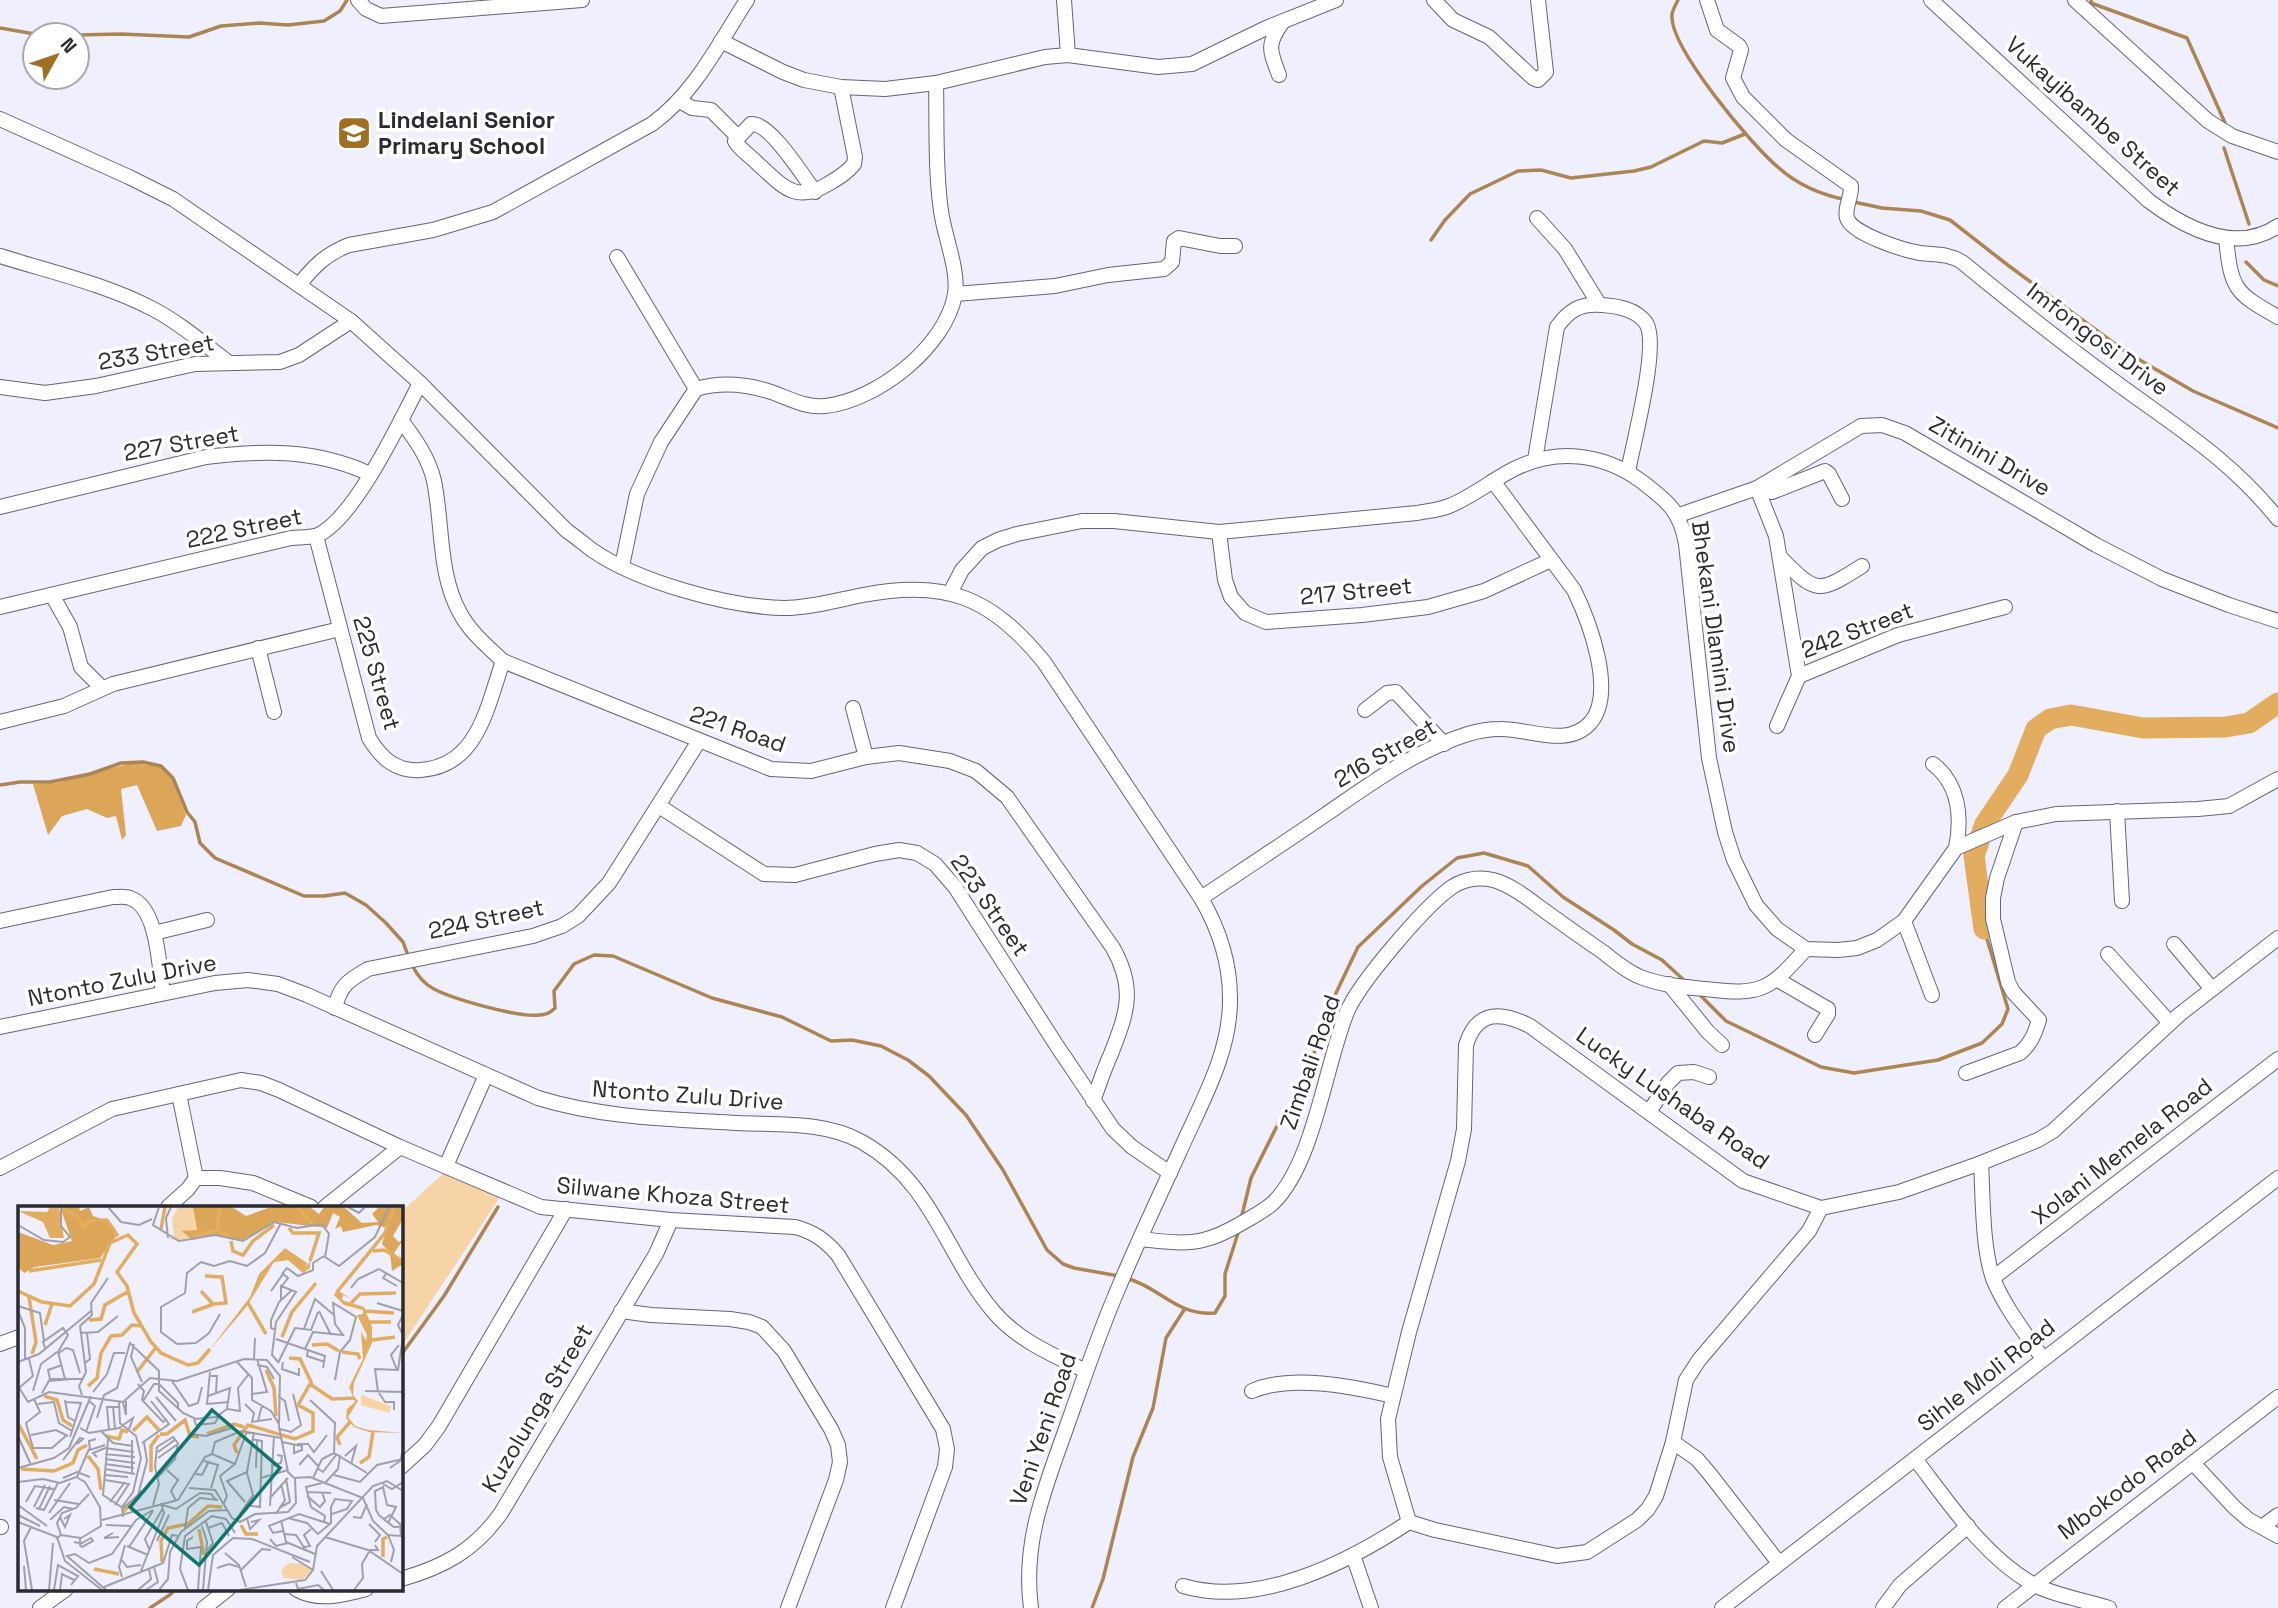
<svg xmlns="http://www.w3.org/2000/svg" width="2278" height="1608" font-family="'Space Grotesk',sans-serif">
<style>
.green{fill:#f6d4a6}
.forest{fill:#dca659}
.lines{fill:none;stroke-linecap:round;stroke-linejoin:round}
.stream{stroke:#ac8652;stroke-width:3.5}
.river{stroke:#e3ad60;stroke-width:21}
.minor-casing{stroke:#666575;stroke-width:16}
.minor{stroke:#fff;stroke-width:14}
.labels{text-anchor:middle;stroke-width:7;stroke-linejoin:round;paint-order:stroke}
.street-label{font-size:23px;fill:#2a2a31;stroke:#fff}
.poi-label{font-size:23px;font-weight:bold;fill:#2a2a31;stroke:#fff;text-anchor:start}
.inset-river{fill:none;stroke:#e3ad60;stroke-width:3.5}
.inset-road{fill:none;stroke:#a0a0ab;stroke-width:2}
.view{fill:#0f766e;fill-opacity:0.15;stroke:#0f766e;stroke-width:3.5}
.inset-edge{fill:none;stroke:#2a2a31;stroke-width:3.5}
</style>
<rect width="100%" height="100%" fill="#efeffd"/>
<path class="green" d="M445,1172L498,1194V1200L401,1347V1212Z"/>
<path class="forest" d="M131,763L160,766L171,776L186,815L181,826L157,831L137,785L121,789L126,835L122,840L116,816L107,818L87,809L62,816L48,835L33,784L56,783Z"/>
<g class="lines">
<g class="stream">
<path d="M1678,0C1676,4 1672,11 1672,15C1669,47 1753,147 1779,168C1798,185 1822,195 1847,200"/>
<path d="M2091,0V3L2187,38L2225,123"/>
<path d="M0,28L35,34L77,35"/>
<path d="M77,35L121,34L189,37L221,26L259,23L288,25L324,21L340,11L347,0"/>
<path d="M2224,148L2249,224"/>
<path d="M1854,202L1882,208L1921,211L1950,220L2009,266L2126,352L2193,391L2278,428"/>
<path d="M1431,240L1445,220L1470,194L1518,171L1541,170L1571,178L1634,171L1651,167L1704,141L1722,143L1745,134"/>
<path d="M2246,262L2264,280L2278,286"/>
<path d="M0,785L20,782H50L90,774L121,763L143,762L161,766L173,778L187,812L195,822L200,843L215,858L304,896H324L345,893L366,905L386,923L403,942L409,958"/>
<path d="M412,965C417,975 424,984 434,989C453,999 519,1018 540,1015C546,1015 551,1012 555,1008L554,991L574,964L594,955L613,956L712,998L782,1017L831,1041L852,1040L881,1046L908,1060L929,1076L966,1115L1003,1170L1047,1250L1063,1264L1074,1268L1119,1276"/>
<path d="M1698,993L1726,1021L1821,1067L1854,1073L1938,1060L1982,1043L2002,1024L2008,1009L1984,929"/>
<path d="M1241,1219L1251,1178L1281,1118L1293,1103L1313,1057L1325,1016L1358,947L1422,886L1457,858L1484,853L1528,866L1563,897L1614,930L1632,944L1662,960L1687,983"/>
<path d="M1126,1278C1160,1287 1176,1316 1215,1313L1225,1296V1274L1239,1230"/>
<path d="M401,1355L444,1296L498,1207"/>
<path d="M150,1608L171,1594L175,1589"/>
<path d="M1092,1608L1103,1579L1133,1457L1153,1408L1166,1338L1184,1310"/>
</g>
<path class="river" d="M1984,929L1974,856L1985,824L2018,775L2036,729L2050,719L2071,715L2143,728L2226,727L2249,723L2278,703"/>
<g class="minor-casing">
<g id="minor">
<path d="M358,0L366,9L381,16L582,0"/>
<path d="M1064,0L1068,55"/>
<path d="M1434,0L1453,20L1489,37L1533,78L1538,80L1546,72L1538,0"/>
<path d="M1707,0L1717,30L1739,46L1741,50L1733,78L1743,97L1786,140L1851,186C1852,196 1844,208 1847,218C1852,234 1903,250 1920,253C1935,255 1947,253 1962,262C2013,304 2065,345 2118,384C2178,428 2231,460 2278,519"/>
<path d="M1931,0L2149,201C2185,228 2235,255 2278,226"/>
<path d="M2075,0L2208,121L2232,136L2278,152"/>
<path d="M721,41L783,72L804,80L841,87L885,89L936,83L1045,57L1068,55L1158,67L1192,64L1266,28L1336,0"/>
<path d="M1279,75C1270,51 1266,45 1282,23"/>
<path d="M680,101L692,108L711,110L738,137"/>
<path d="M0,119L129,177L173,199L351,321L420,383L567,531C576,537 584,544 592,550C638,582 729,607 784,608C810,608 837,600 863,595C946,579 991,597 1044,662L1201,898C1219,929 1230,962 1230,998C1231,1053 1200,1105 1179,1153C1158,1199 1137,1243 1118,1289C1099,1333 1084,1378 1068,1423C1046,1486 1022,1540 1031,1608"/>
<path d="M815,192C803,176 770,122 751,124L735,141C740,150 751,156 758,164C783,186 795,204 828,184C838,178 847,173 854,164L855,157L841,87"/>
<path d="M1537,218L1565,249L1599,304"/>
<path d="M2226,238C2231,288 2234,293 2278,317"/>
<path d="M0,256C51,272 105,284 153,309C180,323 204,344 228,362"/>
<path d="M617,257L696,389"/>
<path d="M299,285C314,266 326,254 349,245L433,230L493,212L652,124C695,93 719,43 747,0"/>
<path d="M955,294L1055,286L1108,275L1164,269L1172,262L1174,241L1179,238L1220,246H1235"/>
<path d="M0,387L45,393L96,386L195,364L280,362L299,355L351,321"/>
<path d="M401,420C415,439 429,458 434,481C443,524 438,574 460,613C470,632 487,646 503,661L771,769L811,771L866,757L899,753L950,761L976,771L1007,797L1113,948C1136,989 1127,1013 1111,1054C1104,1069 1099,1085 1093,1101"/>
<path d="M1535,460L1557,327C1569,310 1581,303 1602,305C1618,306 1636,309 1646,323C1660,344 1633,443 1628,472"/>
<path d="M1762,485L1766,491L1772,492L1825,471L1829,474L1842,499"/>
<path d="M1757,488L1776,536L1799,676L1777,726"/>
<path d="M0,507L206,457C265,450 316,449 370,474"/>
<path d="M1679,515L1757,488L1861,426L1882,425L1905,433L2096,545L2162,579L2229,605L2278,621"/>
<path d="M1219,532L1225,580L1231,597L1245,613L1266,622L1362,615L1428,607L1484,591L1551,560"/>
<path d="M316,536L369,738C381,758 396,772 421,770C478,766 487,707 503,661"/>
<path d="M1781,558C1817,595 1819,593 1862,566"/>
<path d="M622,566L637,494L661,442L696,389C723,381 748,384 774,393C790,399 807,408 825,406C876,401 946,347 955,294C959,270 944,235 941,211C935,169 937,125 936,83"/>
<path d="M950,593L962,570L982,548L998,540L1017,534L1082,521H1114L1219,532L1417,513C1428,511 1439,510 1449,506C1472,497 1492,480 1514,469C1557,448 1602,453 1641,481C1667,501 1680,510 1686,544L1709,758L1725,832L1734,860L1756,905L1777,929L1806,949L1838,950L1857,948L1877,940L1904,921L1956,848L2016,822L2056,814L2198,809L2229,806L2278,779"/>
<path d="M52,595L70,627L81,667L102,688"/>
<path d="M0,607L291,538C299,537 310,538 318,535C355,518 401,420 420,383"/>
<path d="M258,648L274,712"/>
<path d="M1799,676L1898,635L2005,607"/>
<path d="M853,708L866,757"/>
<path d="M1365,710L1387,693L1396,692L1444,744"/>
<path d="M0,722L64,706L113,684L340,629"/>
<path d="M1933,764C1959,784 1962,817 1956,848"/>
<path d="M659,806L764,874L795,875L875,854L899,850L917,853L935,864L955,887L1057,1046L1113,1129L1132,1147L1170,1173"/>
<path d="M2117,811L2122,901"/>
<path d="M1201,898C1243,870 1284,843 1325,815C1370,784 1416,750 1468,734C1478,731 1489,729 1500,729C1528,728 1568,749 1591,722C1616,691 1589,621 1574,590L1493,481"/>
<path d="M0,921L113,897C118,897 125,896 130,898C158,907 159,967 163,993"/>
<path d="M1904,921L1932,995"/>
<path d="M154,933L207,920"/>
<path d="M2174,944L2212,989"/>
<path d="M2108,954L2170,1023"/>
<path d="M1778,980L1828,1009V1014L1815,1035"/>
<path d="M1669,984L1708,1032L1722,1045"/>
<path d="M335,1008C340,985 349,980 368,969L533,936L562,926L578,916L609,883L699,741"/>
<path d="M0,1027L215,983L248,980L278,984L307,995L538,1098C603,1118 669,1119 737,1123C777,1125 825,1121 862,1142C933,1182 945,1254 993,1311C1017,1340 1053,1355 1086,1371"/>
<path d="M1966,1073L2020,1053C2031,1044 2035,1033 2039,1020L2013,992L2008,982L1993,919V898L1997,878L2016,822"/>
<path d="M179,1094L196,1178"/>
<path d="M1649,1112L1668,1083L1678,1073L1694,1072L1709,1077"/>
<path d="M1981,1163C1983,1196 1982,1251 1994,1281C2006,1309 2026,1334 2043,1359"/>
<path d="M446,1166L486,1075"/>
<path d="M0,1168L112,1109L241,1080L261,1083L279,1090L400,1147L541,1207L671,1220L795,1227C814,1232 825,1240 838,1255L943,1429L947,1449L945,1467L893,1608"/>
<path d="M168,1207L188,1189L196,1178H220L253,1183L311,1207"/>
<path d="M325,1207L400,1147"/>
<path d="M1140,1239C1160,1241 1183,1245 1203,1240C1217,1237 1230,1230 1242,1223C1252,1217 1264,1211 1273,1203C1314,1163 1325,1066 1347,1012C1359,983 1423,909 1448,890C1460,880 1477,876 1493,880C1509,884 1525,896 1538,906C1560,922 1581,937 1603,952C1614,961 1625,970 1638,976C1659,985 1683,987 1705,989C1762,996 1769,990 1806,949"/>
<path d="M1993,1278L2278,1059"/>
<path d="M621,1311L651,1315L730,1319L749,1322L762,1327L784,1351L831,1429L838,1445L840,1462L836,1480L788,1608"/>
<path d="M0,1344L19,1337"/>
<path d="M1252,1391C1291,1374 1352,1386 1393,1396"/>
<path d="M1673,1442L1697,1459L1709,1473L1779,1563"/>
<path d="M1916,1460C1949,1503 1983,1555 2031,1583C2049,1594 2087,1601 2109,1608"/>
<path d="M2193,1463L2235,1508L2249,1520L2278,1536"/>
<path d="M401,1467L425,1445L439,1426L566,1209"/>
<path d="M1409,1522L1390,1457L1388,1419L1409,1332L1458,1161L1464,1129L1466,1045C1477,1010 1501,1011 1530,1026L1743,1181L1821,1208L1899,1192L1981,1163L2038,1140L2053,1131L2180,1014L2278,938"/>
<path d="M0,1527H1"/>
<path d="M2262,1527L2278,1515"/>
<path d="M1354,1558L1371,1608"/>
<path d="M401,1579C444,1567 475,1550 501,1513L656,1254L671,1220"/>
<path d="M1183,1586C1258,1608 1347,1563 1409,1522L1435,1530L1557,1556L1587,1552L1637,1520L1648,1509L1656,1496L1673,1442L1686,1380L1699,1360L1809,1231L1821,1208"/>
<path d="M296,1589C318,1602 343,1595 366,1589"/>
<path d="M40,1608L66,1589"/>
<path d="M204,1608L228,1589"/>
<path d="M1722,1608L2278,1178"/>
<path d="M1883,1608L1900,1585L1968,1526"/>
<path d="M2005,1608L2278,1397"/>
</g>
</g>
<use href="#minor" class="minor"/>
</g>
<defs>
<g id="school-square" transform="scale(1.75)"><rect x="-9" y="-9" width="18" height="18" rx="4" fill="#9f6f22" stroke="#fff"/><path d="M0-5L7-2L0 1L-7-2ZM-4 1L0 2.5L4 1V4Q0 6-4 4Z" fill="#fff"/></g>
</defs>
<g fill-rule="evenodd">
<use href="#school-square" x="354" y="133"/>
</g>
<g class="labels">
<g class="street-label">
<text transform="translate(2093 116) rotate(42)" y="8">Vukayibambe Street</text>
<text transform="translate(2098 339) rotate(37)" y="8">Imfongosi Drive</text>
<text transform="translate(156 352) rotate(-10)" y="8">233 Street</text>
<text transform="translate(181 443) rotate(-10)" y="8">227 Street</text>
<text transform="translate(1990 456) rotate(30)" y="8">Zitinini Drive</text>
<text transform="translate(244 528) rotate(-12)" y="8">222 Street</text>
<text transform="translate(1356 591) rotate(-6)" y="8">217 Street</text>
<text transform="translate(1857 630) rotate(-21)" y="8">242 Street</text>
<text transform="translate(1716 637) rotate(82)" y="8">Bhekani Dlamini Drive</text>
<text transform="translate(377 673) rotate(74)" y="8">225 Street</text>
<text transform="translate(738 729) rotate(19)" y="8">221 Road</text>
<text transform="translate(1385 753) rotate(-30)" y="8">216 Street</text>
<text transform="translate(990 905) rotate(55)" y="8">223 Street</text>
<text transform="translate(486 919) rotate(-12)" y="8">224 Street</text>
<text transform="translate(122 980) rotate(-11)" y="8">Ntonto Zulu Drive</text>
<text transform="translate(1310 1062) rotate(-71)" y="8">Zimbali Road</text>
<text transform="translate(688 1095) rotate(4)" y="8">Ntonto Zulu Drive</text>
<text transform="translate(1673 1098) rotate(35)" y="8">Lucky Lushaba Road</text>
<text transform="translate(2122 1151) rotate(-38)" y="8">Xolani Memela Road</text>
<text transform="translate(673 1195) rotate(5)" y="8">Silwane Khoza Street</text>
<text transform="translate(1986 1375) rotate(-38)" y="8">Sihle Moli Road</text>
<text transform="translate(537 1408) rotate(-59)" y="8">Kuzolunga Street</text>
<text transform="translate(1043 1429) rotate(-71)" y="8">Veni Yeni Road</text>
<text transform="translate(2127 1484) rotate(-37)" y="8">Mbokodo Road</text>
</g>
<g class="poi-label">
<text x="378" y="128">Lindelani Senior<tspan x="378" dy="26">Primary School</tspan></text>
</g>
</g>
<g transform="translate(18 1206)">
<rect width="385" height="385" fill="#efeffd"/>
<path d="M160,1H175L179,24L169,28L174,31L158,35L150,32L156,31L154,13ZM343,189L373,200L372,207L343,199ZM271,357L286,358L294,364L284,374L266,372L263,364Z" fill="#f6d4a6"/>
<path d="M42,1H61L62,5L71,1L75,10L89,15L99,29L82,52L17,61L6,67L0,61V26L35,39L54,35ZM175,1H214L228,10L253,1H292L301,8L306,1H326L344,17L360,16L354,8L361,1H385V13L375,30L381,36L385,34L376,47L385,58L374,65L372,47L364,38L369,22L358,19L325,26L323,20L317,23L322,11L315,7L309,22L258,16L225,35L198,29L174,34L164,25L179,24Z" fill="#dca659"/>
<path d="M32,1H41L46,32H32L25,16L0,5L29,6ZM267,42L289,57L288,61L292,55V62L285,67L270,54L256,56L229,100L190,146L232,91L241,68ZM319,84L332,92L325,89L324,94L346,101L354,121V137L336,177L335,189L340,195L330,211L337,220L350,224L385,227L351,226L336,221L328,212L329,203L337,196L331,181L345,153L343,125L348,135L349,129L339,109L345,108V104L326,99L316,89Z" fill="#e3ad60"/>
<path class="inset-river" d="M43,1L60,11L66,22L70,15L89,14L100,30M279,1L295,18M271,22L275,27H301L292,55M143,23L147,1M199,24L202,1M175,31L199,24L211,30M213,35L215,45L225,49L235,35L256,19M355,45L366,44L385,55M11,65L83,54M0,85L24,96L52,100L76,78L92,37L110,29L119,38L99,66L109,80L116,107L133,136L143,147L170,159L180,157L192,143M183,85L195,98L208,97L204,71L187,70M319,86L367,27L376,1M11,91L18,136L14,148M230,97L248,128M333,97L342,88L378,87M346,105L376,107M174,106L196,98M71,114L83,113L87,99L111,85M350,116H373M27,119L34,98M264,131L274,106L298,77M354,134L377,131M294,139L309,138L321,145M324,146L340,148L342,153M271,152L282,153L294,178M248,164L256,182L258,210M119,166L139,140M70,180L79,172L83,147L93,130L104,129L114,119L124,120M26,190L39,194L45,214L54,220M1,219L19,253M115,225L129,211L141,224M142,228H149L167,214L172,230L181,231M189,228L216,218L226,221M88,230L101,233L104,224L110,226M322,239L319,231L332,216M219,247L216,239L230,219L277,233L295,225V207L280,199L292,178L314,193L336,192M70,250L80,263L83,284M342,257L351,251L355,226M3,263L36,265L55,257L60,244L69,239M133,266V240L141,229M105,306L124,286M223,319L228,328H240M181,323L186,349M365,351V333L369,331M144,356L143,335L150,322L170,318L190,300L204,301M76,363L101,368"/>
<path class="inset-road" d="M90,1L103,16L121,19L134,13M141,1L135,19L161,35L197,29L225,35L256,16L279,22L304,18L311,28L307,51L321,60L357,31L371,1M330,1L341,7L347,1M0,19L26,34L45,36L52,31L43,20V1M150,32L148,12L153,1M361,63L385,77M264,68L269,62L280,70L295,64V57L306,50M368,68L365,72L379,80M333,82L340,73L361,63M253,85L265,68L270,72L264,80M359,97L385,105M0,100L22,107L26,135M0,105L7,122V154M301,105L313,129M202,108L191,127L178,137L159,138L143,126V101L167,87L169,67L183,56L196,60L212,55L229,60L247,47L263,17M385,109L380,119L385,129M286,123L297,93L316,109M258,124L253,122V114L261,96L274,84M62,127L80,126L100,110M258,133L307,150L305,162M116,138L113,151L124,176M27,142L25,136L45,122L50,129L40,146L47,173M287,143L295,126L325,129L317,118L315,97L338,111L332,134L322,146L317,174M290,144L289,150L307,156M41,147L48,142L55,144L62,167M236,153L237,132M0,156L21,148L73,105M219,156L234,172V194L253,205L261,218M265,156L264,163L281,169V162M67,157L72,153L69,127M260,157L277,122L293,124L300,106M261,157L254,149L258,116L278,86L263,80V94M239,159L249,161L256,173M379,164L373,149L381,139M192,166L189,198L211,196M193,170H199L198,186M32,173L30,164L44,159M30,175L54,173M154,175L171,200L180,197L184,181M120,178L126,185L124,194L145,216L149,213M0,180L10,196L31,186L105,196L132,172L159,175L226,153L249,154L262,170L261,221L270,266L276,272M1,182L15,170L11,153M15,185L23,158L39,146M347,185L385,186M75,186L89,168L96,147H107M360,186L357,163L380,164L385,131M24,187L32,173H64M361,187L367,196H376V204M234,188L249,186L239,153M64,189L61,180L68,166L62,120L74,109L73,97L90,72M260,190L267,195L271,215M138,191L158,215M16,193L22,206L8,217L15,242H34L49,229M47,194L50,211L57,215M292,194L317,217L316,247M125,195L136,178H141L160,197V203M48,196L63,197L52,231M101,196L102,217L118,230L123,252L115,286L104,301L105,311M105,196L108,209V195M20,198L36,196L41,217L54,225M227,198L236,207L234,216L240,215M244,199L240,215L254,213M95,200L97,223M209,203L222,205L220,182L230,169M79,212L86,189L99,182L112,137L141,165V185L165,207L178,213L198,211L209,203L212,182L190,190M176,213L178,219L197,217L202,208M62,222L71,227L101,222L115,212L111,223M262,223L273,226L283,219L275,188M91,224L89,201H101M83,225L95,237L115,240M68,226L77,200L71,195M173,228L188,230L214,222L221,226M13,229L38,224L50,230M0,230L13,259M78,233L71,235L72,244L87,239M90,233L85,289L105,302L120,289L129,255L126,236M114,234V267M264,236L284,240V244L276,247V239M124,237L151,218L133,195M279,238H290L296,246L309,229M140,246L158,233M87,248L117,251M194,248L197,236L223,225L263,232M194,248L217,258L229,225M327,250L338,240L333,258M79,251L75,247L87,242L116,246M140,252L160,238M87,253L117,257M45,254L62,232L65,233L59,238M186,255L200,259L193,282M87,258L116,262M281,259L290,249L300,260M253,260L263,257L264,250L259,249M0,262L36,252L51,242L73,190M238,262L239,234M299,262L305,266L318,249M372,262L382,255L385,244M87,263L117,268M149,264L160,274L153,285L158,295M178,268L184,269L191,255M87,269L110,271M316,269L342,276L359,259L385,253M59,271L71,243M45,272L59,266L72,271M243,272L270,264M276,272L292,271L345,292L355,315L370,329L376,344L373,356M295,272L304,253L316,247L349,267M87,274L111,278L97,299M0,276L25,273L42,277L58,271L67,276L82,301L83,320L63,332L43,329L38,333M304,277L288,281L293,301L307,310L306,317M306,278L320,263L322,249M365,278L374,283L385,276M171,282L197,284L214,312L222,316L237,308L270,306L278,297L277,273M120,285L126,286L139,269M289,286L313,287M289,290L302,301L307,295L304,286M252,292L270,272M36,294L61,298M8,296L17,280L37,283M92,296L107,276M227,296L209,275L229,266L236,226M206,297L209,290L202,270L217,258M0,299L29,320M135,299L141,278L137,261L139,241L155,231L160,237L157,253L139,272M144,299L158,303L182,287L193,288L198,294M227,299L242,301L244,235L234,233M252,300L256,230M16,301L27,279M18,302L26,304L40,277M170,302L182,292L200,294M261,302L272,296L268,272M21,303L32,280M31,307L52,277M222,308L235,289L229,267M258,308L267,294L263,278M0,309L22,320M42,311L47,321L52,309L46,313M335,311L343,312L349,298M229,312L232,323L241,314L233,316M270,312L289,317L300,328L313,317V301L317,293L334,295L329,303L314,308M366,313L372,309L382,318L383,330L370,329M32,314L46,301L55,303M84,314L160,294L187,251L194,248M263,314L268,336L297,348M0,316L39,331L47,355L84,384M370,317L378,301L369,299L365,281L357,285L358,304L361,309L368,315L376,321H381M351,318L362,329L357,336M88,319L113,320M184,320L189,336L185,384M13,321L6,335L14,384M190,322L204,317L211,330M167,323L170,302M265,325L255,327L251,320L281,308L312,318M95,327L86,332L101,331M266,328L278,329L287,343M43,329L39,317L44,307L58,302L71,288M175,331L169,335V343L183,341L180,384M307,331L350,344L385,368M252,333L258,340L270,337M139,335L151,309M56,336L61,337H64L73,332L75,335L64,341L62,339V332M109,340L130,349M111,341L135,305M286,341L292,340L286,329L293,323M131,343L127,333L145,302M188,346L195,337L188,316M207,347L221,359L228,381M274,351L295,364M103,353L109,361L123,359M6,360L8,384M199,362L211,358L221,361M223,364L244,343L253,344M123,365L146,307L143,297M303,365L315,384M104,371L101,361L107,339M278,377L280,383L300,379L306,384M86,381L145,357L154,329L160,330M31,384L35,337M36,384L40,359L60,370L53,379M42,384L44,368L56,374M88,384L49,350L57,348L71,357L94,348L118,314L135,304M120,384L133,373L131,363M128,384L140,376L136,361M141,384L150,373L152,346L163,326L191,305L209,304M170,384L162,363L167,330L194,310L208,313L217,327M190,384L195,349L215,332L234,333L292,356M222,384L287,374L295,364L299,340L355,280L369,275L385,285M336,384L345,372L344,358L352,344H360L357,339"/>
<path class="view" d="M194,204L262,262L181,359L112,301Z"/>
<rect width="385" height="385" class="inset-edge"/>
</g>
<g transform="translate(56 56) rotate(50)"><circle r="33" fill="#ffffff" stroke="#aaaaad" stroke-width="2"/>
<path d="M0-5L12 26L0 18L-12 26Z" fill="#9f6f22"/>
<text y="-10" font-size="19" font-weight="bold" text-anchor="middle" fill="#2a2a31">N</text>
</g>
</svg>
